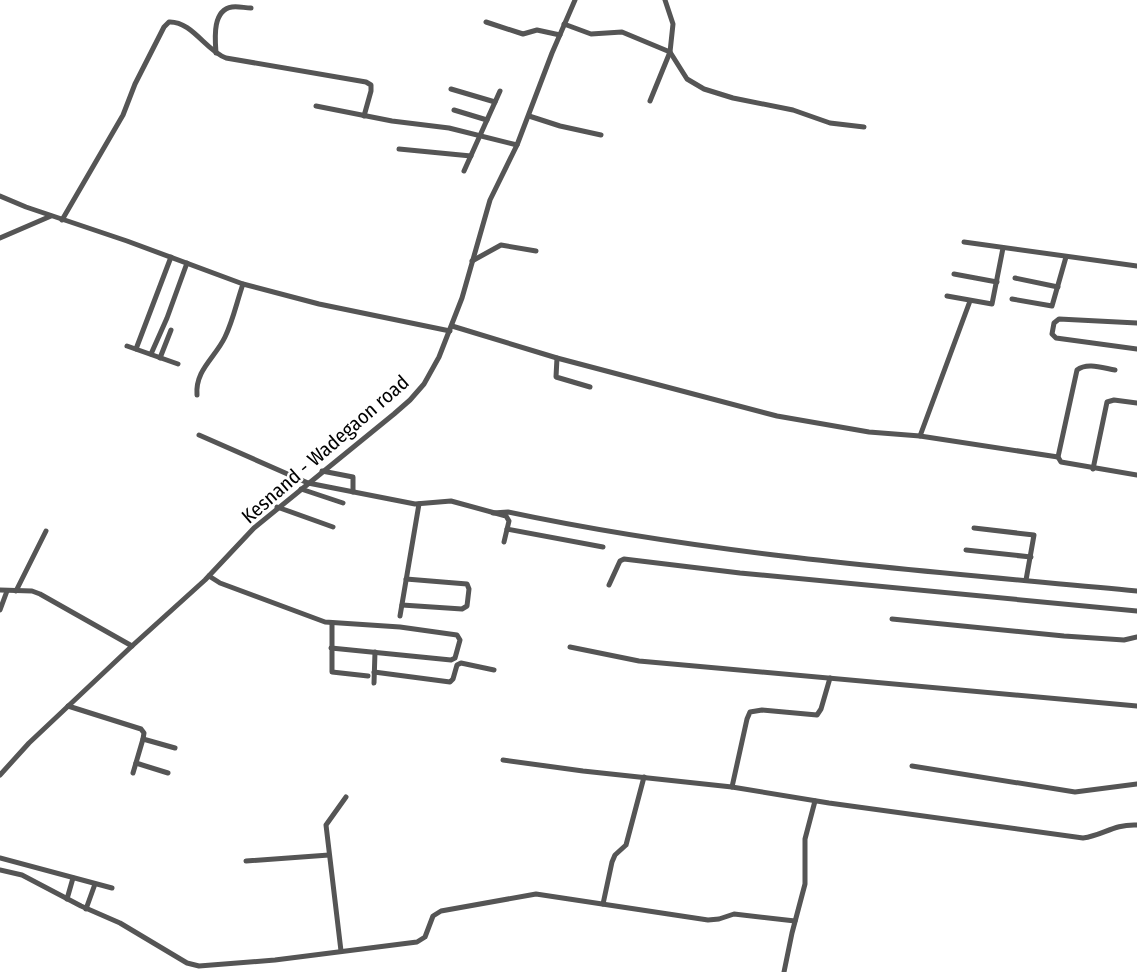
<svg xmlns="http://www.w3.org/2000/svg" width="1137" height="972" viewBox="0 0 1137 972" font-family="'Fira Sans Condensed',sans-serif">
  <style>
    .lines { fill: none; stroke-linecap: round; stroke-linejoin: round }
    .minor { stroke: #555; stroke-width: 5 }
    .labels { text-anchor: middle; stroke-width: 5; stroke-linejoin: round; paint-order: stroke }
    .street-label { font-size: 20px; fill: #000; stroke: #fff }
  </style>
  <rect width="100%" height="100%" fill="#fff"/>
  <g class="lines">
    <g class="minor">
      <path d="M 486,22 L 523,34 L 537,30 L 560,35"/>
      <path d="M 564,24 L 591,34 L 622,32 L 670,52 L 687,79 L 704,89 L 733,98 L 793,110 L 830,123 L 864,127"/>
      <path d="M 216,53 C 215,39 212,10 232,7 C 238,6 245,8 251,8"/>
      <path d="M 451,89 L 495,102"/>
      <path d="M 650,101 L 670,52 L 673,24 L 665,0"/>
      <path d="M 316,106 L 392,121 L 449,128 L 517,145"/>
      <path d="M 454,110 L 487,120"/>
      <path d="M 529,116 L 560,126 L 601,135"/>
      <path d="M 399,149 L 471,156"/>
      <path d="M 464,171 L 500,91"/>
      <path d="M 0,196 L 26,207 L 127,241 L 243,284 L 319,304 L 450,331"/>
      <path d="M 62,220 L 123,115 L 135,84 L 164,27 L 169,22 C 192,21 206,51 226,58 L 366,82 L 371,85 L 371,91 L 364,116"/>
      <path d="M 0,238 L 51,216"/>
      <path d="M 964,242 L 1137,266"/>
      <path d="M 472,261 L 501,245 L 536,251"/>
      <path d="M 954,274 L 997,282"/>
      <path d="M 1015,278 L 1058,287"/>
      <path d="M 947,296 L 992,304 L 1003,248"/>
      <path d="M 1012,299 L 1052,306 L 1066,257"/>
      <path d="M 1137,323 L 1059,319 L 1054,323 L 1052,334 L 1056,338 L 1137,349"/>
      <path d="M 452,326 L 557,358 L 777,416 L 869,432 L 920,436 L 1058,457"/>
      <path d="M 127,346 L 178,364"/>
      <path d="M 136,349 L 171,257"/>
      <path d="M 151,354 L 167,318 L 187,263"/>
      <path d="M 160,358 L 171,330"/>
      <path d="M 557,358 L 556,377 L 590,387"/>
      <path d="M 1115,370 C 1103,368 1087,362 1077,370 L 1058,457 L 1061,462 L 1137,475"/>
      <path d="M 197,395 C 195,370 215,358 225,337 C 233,321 237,301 243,284"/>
      <path d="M 199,435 L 308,483 L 415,504 L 451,501 L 506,516 L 509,521 L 504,542"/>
      <path d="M 920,436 L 970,301"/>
      <path d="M 1093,469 L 1107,402 L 1114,400 L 1137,403"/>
      <path d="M 322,471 L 353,477 L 353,492"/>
      <path d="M 301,489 L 343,503"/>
      <path d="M 277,507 L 333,527"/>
      <path d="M 493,513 L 508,512 C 715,556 927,571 1137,591"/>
      <path d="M 974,528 L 1034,535 L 1026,580"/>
      <path d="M 507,529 L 603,547"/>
      <path d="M 966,550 L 1031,557"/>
      <path d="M 209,576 L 220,583 L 325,622 L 400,627 L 457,635 L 460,640 L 455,658 L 451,660 L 331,648"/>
      <path d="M 609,585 L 620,561 L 624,559 L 740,573 L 1137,611"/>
      <path d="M 0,590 L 32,591 L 40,594 L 132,646"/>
      <path d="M 16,591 L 46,531"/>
      <path d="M 402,605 L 462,609 L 467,606 L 469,589 L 467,584 L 406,579"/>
      <path d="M 0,610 L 7,591"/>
      <path d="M 400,616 L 419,504"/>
      <path d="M 892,619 L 1064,636 L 1124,640 L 1137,637"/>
      <path d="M 332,623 L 332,672 L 368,676"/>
      <path d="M 570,647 L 639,661 L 1137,706"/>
      <path d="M 374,672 L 450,682 L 453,679 L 457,665 L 461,663 L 494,670"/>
      <path d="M 374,683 L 375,652"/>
      <path d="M 68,706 L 141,729 L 144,733 L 143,739 L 133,773"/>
      <path d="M 143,739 L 175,748"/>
      <path d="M 503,760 L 583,771 L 732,787 L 829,803 L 1083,838 C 1104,835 1113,824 1137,825"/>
      <path d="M 136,763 L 168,773"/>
      <path d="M 912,766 L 1075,792 L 1137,784"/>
      <path d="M 0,775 L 29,743 L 132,646 L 205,580 L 254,528 L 394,414 L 410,400 L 424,384 L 439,357 L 462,298 L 490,200 L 517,145 L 552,53 L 575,0"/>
      <path d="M 732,787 L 747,719 L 750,712 L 762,710 L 817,715 L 821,709 L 830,678"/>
      <path d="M 0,858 L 112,888"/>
      <path d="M 246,861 L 329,855"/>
      <path d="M 0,870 L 22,875 L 81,906 L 120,923 L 187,963 L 199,966 L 275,960 L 417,942 L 425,937 L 433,916 L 441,911 L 536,894 L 708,920 L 719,919 L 734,914 L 795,921"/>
      <path d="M 67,899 L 73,878"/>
      <path d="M 603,904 L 612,862 L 615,855 L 626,845 L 644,777"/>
      <path d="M 86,909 L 95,884"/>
      <path d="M 341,951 L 326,825 L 346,797"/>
      <path d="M 784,972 L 792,933 L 805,884 L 805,839 L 815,801"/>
    </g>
  </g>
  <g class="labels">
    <g class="street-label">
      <text transform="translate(325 449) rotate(-41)" y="7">Kesnand - Wadegaon road</text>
    </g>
  </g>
</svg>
